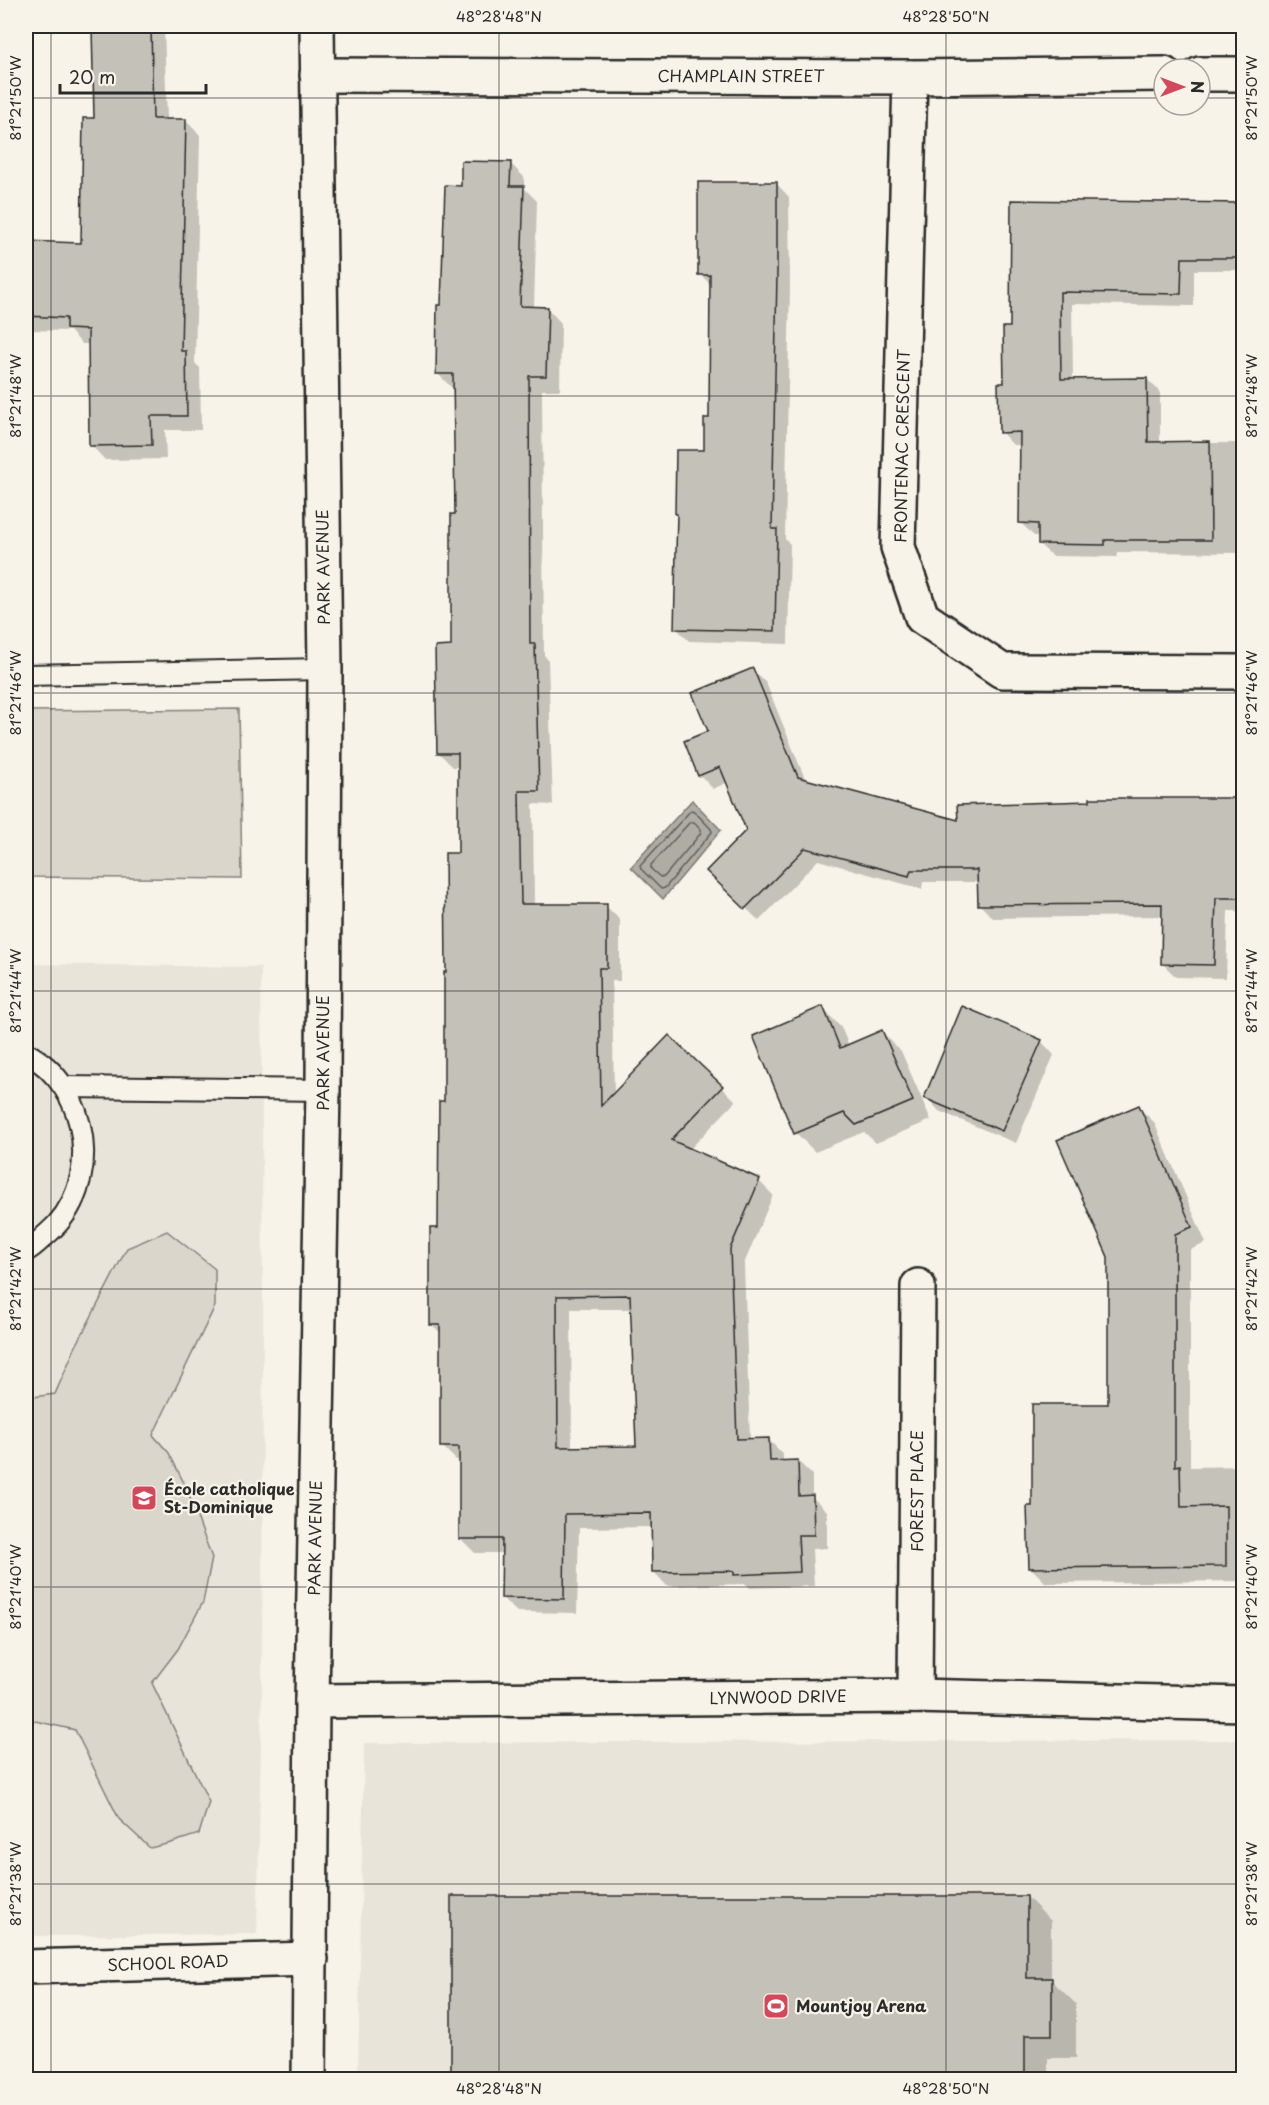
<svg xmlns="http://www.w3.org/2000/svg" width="1269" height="2105" viewBox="0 0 1269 2105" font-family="'Playpen Sans',sans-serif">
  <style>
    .built { fill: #e8e4da }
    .green { fill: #dad6cc; stroke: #82807c; stroke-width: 1.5 }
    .water { fill: #afaca4; stroke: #7a7874; stroke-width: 1.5 }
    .shadow { fill: #0003; fill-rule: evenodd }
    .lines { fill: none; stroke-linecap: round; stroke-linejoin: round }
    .shore { stroke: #605f5b; stroke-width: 1.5 }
    .building { fill: #c4c1b9; stroke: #2b2b2b; stroke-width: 1.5; fill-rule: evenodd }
    .service-casing { stroke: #2b2b2b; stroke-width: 24 }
    .minor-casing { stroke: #2b2b2b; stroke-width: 38 }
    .tertiary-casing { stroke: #2b2b2b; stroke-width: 38 }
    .service { stroke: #f7f3e8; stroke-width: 20 }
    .minor { stroke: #f7f3e8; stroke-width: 33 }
    .tertiary { stroke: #f7f3e8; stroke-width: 33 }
    .ticks { fill: none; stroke: #2b2b2b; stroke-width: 1.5; stroke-opacity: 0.45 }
    .labels { text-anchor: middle; stroke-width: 4.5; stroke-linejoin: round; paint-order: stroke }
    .street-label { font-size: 16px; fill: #2b2b2b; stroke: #f7f3e8 }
    .poi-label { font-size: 16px; font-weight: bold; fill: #2b2b2b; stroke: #f7f3e8; text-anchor: start }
    .neatline { fill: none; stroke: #2b2b2b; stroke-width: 2 }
    .ticks-label { font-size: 15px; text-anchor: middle; fill: #2b2b2b }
  </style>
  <rect width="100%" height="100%" fill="#f7f3e8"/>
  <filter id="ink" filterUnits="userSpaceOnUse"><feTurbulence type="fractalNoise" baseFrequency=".0167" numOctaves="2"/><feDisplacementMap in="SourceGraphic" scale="12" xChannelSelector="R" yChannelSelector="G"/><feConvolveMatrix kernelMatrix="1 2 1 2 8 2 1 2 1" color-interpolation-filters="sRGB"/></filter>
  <g filter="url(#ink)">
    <g class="built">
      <path d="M 26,964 L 261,967 L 263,1300 L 262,1695 L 257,1934 L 26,1936 Z"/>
      <path d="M 1243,1740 L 1243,2079 L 358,2080 L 364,1743 Z"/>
    </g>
    <g class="green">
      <path d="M 239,709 L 242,879 L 26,877 L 26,711 Z"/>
      <path d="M 167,1231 L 215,1269 L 215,1306 L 153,1435 L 169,1453 L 186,1487 L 212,1558 L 203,1602 L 178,1649 L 152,1683 L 209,1802 L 199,1834 L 171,1843 L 150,1848 L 119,1819 L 75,1730 L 26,1719 L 26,1398 L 55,1394 L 75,1348 L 127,1248 Z"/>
    </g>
    <path class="water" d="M 692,800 L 721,830 L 663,899 L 631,867 Z"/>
    <g class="shadow">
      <path d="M 94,26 L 164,26 L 167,120 L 185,120 L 200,135 L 195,363 L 200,368 L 201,430 L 165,430 L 166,459 L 105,460 L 91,445 L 90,344 L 82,344 L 70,331 L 27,330 L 26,328 L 26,242 L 83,244 L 95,120 Z"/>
      <path d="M 510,163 L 524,177 L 524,188 L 537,201 L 534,308 L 547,308 L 561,323 L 560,390 L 542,390 L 544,655 L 548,660 L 553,805 L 533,804 L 534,906 L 606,906 L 620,920 L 620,981 L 612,981 L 614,1094 L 669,1037 L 736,1101 L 689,1150 L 759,1181 L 773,1195 L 744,1264 L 750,1440 L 769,1440 L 783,1454 L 783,1462 L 798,1461 L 812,1475 L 812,1497 L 827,1511 L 827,1548 L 812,1549 L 814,1586 L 750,1588 L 746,1584 L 667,1586 L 653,1571 L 653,1527 L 579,1528 L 577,1613 L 517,1612 L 502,1598 L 503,1553 L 475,1553 L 461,1539 L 461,1460 L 456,1460 L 442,1446 L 441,1333 L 431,1324 L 439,1229 L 445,1103 L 447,973 L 460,855 L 460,767 L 453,767 L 439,753 L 452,648 L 456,516 L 455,388 L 451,387 L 437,373 L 443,306 L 462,187 ZM 571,1309 L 632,1309 L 637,1447 L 572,1448 Z"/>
      <path d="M 776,183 L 789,197 L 790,288 L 785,539 L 790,544 L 788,644 L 689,641 L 676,628 L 679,516 L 677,514 L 706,452 L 710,420 L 711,285 L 700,274 Z"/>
      <path d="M 1013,202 L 1244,205 L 1244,270 L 1194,270 L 1194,306 L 1072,304 L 1073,380 L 1147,379 L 1160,392 L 1160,443 L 1244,443 L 1244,553 L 1117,552 L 1117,557 L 1052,556 L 1039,544 L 1039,536 L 1034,536 L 1021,523 L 1021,445 L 1013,445 L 1001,432 L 1011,328 Z"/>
      <path d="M 753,670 L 766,683 L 806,781 L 959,822 L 1244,800 L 1244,911 L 1228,911 L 1226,978 L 1176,977 L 1163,964 L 1163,916 L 993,918 L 980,905 L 979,882 L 923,882 L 922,889 L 818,860 L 759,921 L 709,871 L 748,831 L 728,782 L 713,789 L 700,775 L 686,742 L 710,732 Z"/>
      <path d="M 822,1008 L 841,1027 L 849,1046 L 882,1032 L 901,1051 L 931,1120 L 876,1143 L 864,1132 L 815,1152 L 796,1133 L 755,1037 Z"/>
      <path d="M 1041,1041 L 1054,1055 L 1016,1143 L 939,1111 L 926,1097 Z"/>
      <path d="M 1138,1107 L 1154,1122 L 1206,1243 L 1190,1250 L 1190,1467 L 1244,1466 L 1244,1581 L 1046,1583 L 1030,1567 L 1034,1508 L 1109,1405 Z"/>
      <path d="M 452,1897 L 1027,1897 L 1051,1921 L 1051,1980 L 1076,2004 L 1076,2058 L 1048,2058 L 1048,2080 L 452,2080 Z"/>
    </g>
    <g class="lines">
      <g class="shore">
        <path d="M 691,810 L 694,811 L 711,829 L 712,832 L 665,888 L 661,889 L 641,869 L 640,866 Z"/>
        <path d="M 690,822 L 694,822 L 701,829 L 701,833 L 664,877 L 660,877 L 651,869 L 651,865 Z"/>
      </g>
    </g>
    <g class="building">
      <path d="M 92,26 L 151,26 L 153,119 L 186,119 L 181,351 L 186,351 L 187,416 L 151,416 L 152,445 L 89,446 L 88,330 L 66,329 L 66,318 L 26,316 L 26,241 L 81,243 L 83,118 L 94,118 Z"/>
      <path d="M 461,161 L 511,162 L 510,186 L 524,186 L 520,306 L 548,307 L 546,376 L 529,376 L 530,644 L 535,644 L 539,791 L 519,791 L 521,904 L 607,904 L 607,968 L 599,968 L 601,1106 L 669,1035 L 723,1086 L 671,1140 L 760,1179 L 730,1249 L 737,1439 L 769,1438 L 770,1461 L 798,1460 L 799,1496 L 813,1495 L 814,1535 L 798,1535 L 800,1572 L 734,1575 L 734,1571 L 652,1572 L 651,1513 L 565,1514 L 564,1599 L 501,1598 L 502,1539 L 459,1539 L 459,1447 L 440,1447 L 440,1325 L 430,1325 L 430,1228 L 438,1228 L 439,1101 L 444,1101 L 444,972 L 446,972 L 445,853 L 458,853 L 458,753 L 437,753 L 435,647 L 451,646 L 451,514 L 455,514 L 453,374 L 436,374 L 437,305 L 441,305 L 445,185 L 461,186 ZM 630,1295 L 636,1446 L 558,1447 L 557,1296 Z"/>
      <path d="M 698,182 L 777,182 L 777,274 L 772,529 L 777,529 L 775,631 L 674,629 L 677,514 L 675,514 L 676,450 L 704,450 L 704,418 L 709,418 L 710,275 L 698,275 Z"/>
      <path d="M 1011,200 L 1244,203 L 1244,258 L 1182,258 L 1181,294 L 1060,292 L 1061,379 L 1147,378 L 1148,442 L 1210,441 L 1211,540 L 1105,540 L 1105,545 L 1038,544 L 1038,524 L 1019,523 L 1020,432 L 999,433 L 998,383 L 1004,383 L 1003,327 L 1010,327 Z"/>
      <path d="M 753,668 L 798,777 L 958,820 L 957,805 L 1090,801 L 1090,798 L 1244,798 L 1244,898 L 1216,898 L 1214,965 L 1161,964 L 1162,904 L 978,905 L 977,870 L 911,870 L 909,876 L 805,848 L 745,909 L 706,871 L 746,830 L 720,767 L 698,776 L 684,741 L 708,731 L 692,693 Z"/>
      <path d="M 823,1006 L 840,1048 L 882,1030 L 913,1101 L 856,1125 L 844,1113 L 794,1134 L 753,1036 Z"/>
      <path d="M 962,1006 L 1042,1040 L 1002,1131 L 924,1098 Z"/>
      <path d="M 1139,1105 L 1192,1227 L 1175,1234 L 1175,1466 L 1180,1465 L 1181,1507 L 1226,1506 L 1226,1566 L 1029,1568 L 1027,1506 L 1032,1506 L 1032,1404 L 1108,1404 L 1108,1257 L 1057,1140 Z"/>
      <path d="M 451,1896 L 1027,1896 L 1027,1978 L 1052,1978 L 1052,2035 L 1025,2035 L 1025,2079 L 451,2079 Z"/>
    </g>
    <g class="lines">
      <g class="service-casing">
        <g id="service">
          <path d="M 26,675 L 325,669"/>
          <path d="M 26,1053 C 91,1087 104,1186 47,1234 C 40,1240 34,1247 26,1251"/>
          <path d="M 64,1087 L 323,1090"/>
        </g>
      </g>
      <g class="minor-casing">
        <g id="minor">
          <path d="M 1200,74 L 1244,74"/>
          <path d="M 317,75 L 910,77 L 1164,74"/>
          <path d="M 910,77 L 898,547 L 922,617 L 1002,671 L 1244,672"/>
          <path d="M 915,1696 L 918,1286"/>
          <path d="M 312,1701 L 915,1696 L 1244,1704"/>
          <path d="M 26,1967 L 311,1959"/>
        </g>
      </g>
      <g class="tertiary-casing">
        <path id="tertiary" d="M 309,2080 L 312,1701 L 323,1090 L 325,669 L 317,26"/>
      </g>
      <use href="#service" class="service"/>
      <use href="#minor" class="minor"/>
      <use href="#tertiary" class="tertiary"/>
    </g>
  </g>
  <path class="ticks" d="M 51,26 L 51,2080M 499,26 L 499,2080M 946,26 L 946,2080M 26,98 L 1164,98M 1200,98 L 1244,98M 26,396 L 1244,396M 26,693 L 1244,693M 26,991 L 1244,991M 26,1289 L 1244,1289M 26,1587 L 1244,1587M 26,1884 L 1244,1884"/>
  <defs>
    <g id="school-square" transform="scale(1.35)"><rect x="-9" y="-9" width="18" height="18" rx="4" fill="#d1495b" stroke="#f7f3e8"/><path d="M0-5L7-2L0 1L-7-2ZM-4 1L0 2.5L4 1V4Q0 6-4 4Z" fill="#fff"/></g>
    <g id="stadium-square" transform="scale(1.35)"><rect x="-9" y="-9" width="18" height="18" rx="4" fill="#d1495b" stroke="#f7f3e8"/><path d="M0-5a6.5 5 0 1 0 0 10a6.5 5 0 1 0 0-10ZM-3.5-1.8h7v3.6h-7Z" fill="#fff"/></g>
  </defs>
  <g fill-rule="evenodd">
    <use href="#school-square" x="144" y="1498"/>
    <use href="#stadium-square" x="776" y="2006"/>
  </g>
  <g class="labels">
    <g class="street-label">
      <text x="741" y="82">CHAMPLAIN STREET</text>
      <text transform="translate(902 446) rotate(-89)" y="6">FRONTENAC CRESCENT</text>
      <text transform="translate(323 567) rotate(-91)" y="6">PARK AVENUE</text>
      <text transform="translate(323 1053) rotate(-90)" y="6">PARK AVENUE</text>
      <text transform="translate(917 1491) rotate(-90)" y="6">FOREST PLACE</text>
      <text transform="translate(315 1538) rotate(-89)" y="6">PARK AVENUE</text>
      <text transform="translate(778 1697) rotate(-1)" y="6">LYNWOOD DRIVE</text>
      <text transform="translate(168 1963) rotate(-2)" y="6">SCHOOL ROAD</text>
    </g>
    <g class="poi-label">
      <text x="164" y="1495">École catholique<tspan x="164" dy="18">St-Dominique</tspan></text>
      <text x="796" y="2012">Mountjoy Arena</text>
    </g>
  </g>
  <rect width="1269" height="2105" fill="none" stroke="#f7f3e8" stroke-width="66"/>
  <g transform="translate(1182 87) rotate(90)"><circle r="28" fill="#f7f3e8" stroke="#a5a39c" stroke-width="1.5"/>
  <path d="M0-4.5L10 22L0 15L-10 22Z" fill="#d1495b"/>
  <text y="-9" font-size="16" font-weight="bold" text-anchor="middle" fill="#2b2b2b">N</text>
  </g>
  <path d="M60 84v9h146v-9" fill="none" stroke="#2b2b2b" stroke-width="3"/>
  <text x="69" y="84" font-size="18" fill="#2b2b2b" stroke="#f7f3e8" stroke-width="4.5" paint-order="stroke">20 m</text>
  <rect x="33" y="33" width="1203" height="2039" class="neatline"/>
  <g class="ticks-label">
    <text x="499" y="22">48°28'48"N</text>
    <text x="946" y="22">48°28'50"N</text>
    <text transform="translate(1252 98) rotate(-90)" y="5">81°21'50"W</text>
    <text transform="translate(16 98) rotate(-90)" y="5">81°21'50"W</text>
    <text transform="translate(1252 396) rotate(-90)" y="5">81°21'48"W</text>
    <text transform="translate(16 396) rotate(-90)" y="5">81°21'48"W</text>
    <text transform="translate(1252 693) rotate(-90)" y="5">81°21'46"W</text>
    <text transform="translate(16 693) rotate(-90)" y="5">81°21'46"W</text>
    <text transform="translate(1252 991) rotate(-90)" y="5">81°21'44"W</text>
    <text transform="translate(16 991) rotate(-90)" y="5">81°21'44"W</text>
    <text transform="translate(1252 1289) rotate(-90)" y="5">81°21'42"W</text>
    <text transform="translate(16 1289) rotate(-90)" y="5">81°21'42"W</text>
    <text transform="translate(16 1587) rotate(-90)" y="5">81°21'40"W</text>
    <text transform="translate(1252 1587) rotate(-90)" y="5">81°21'40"W</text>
    <text transform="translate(16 1884) rotate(-90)" y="5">81°21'38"W</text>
    <text transform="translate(1252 1884) rotate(-90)" y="5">81°21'38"W</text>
    <text x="499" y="2094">48°28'48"N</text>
    <text x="946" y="2094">48°28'50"N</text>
  </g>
</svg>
